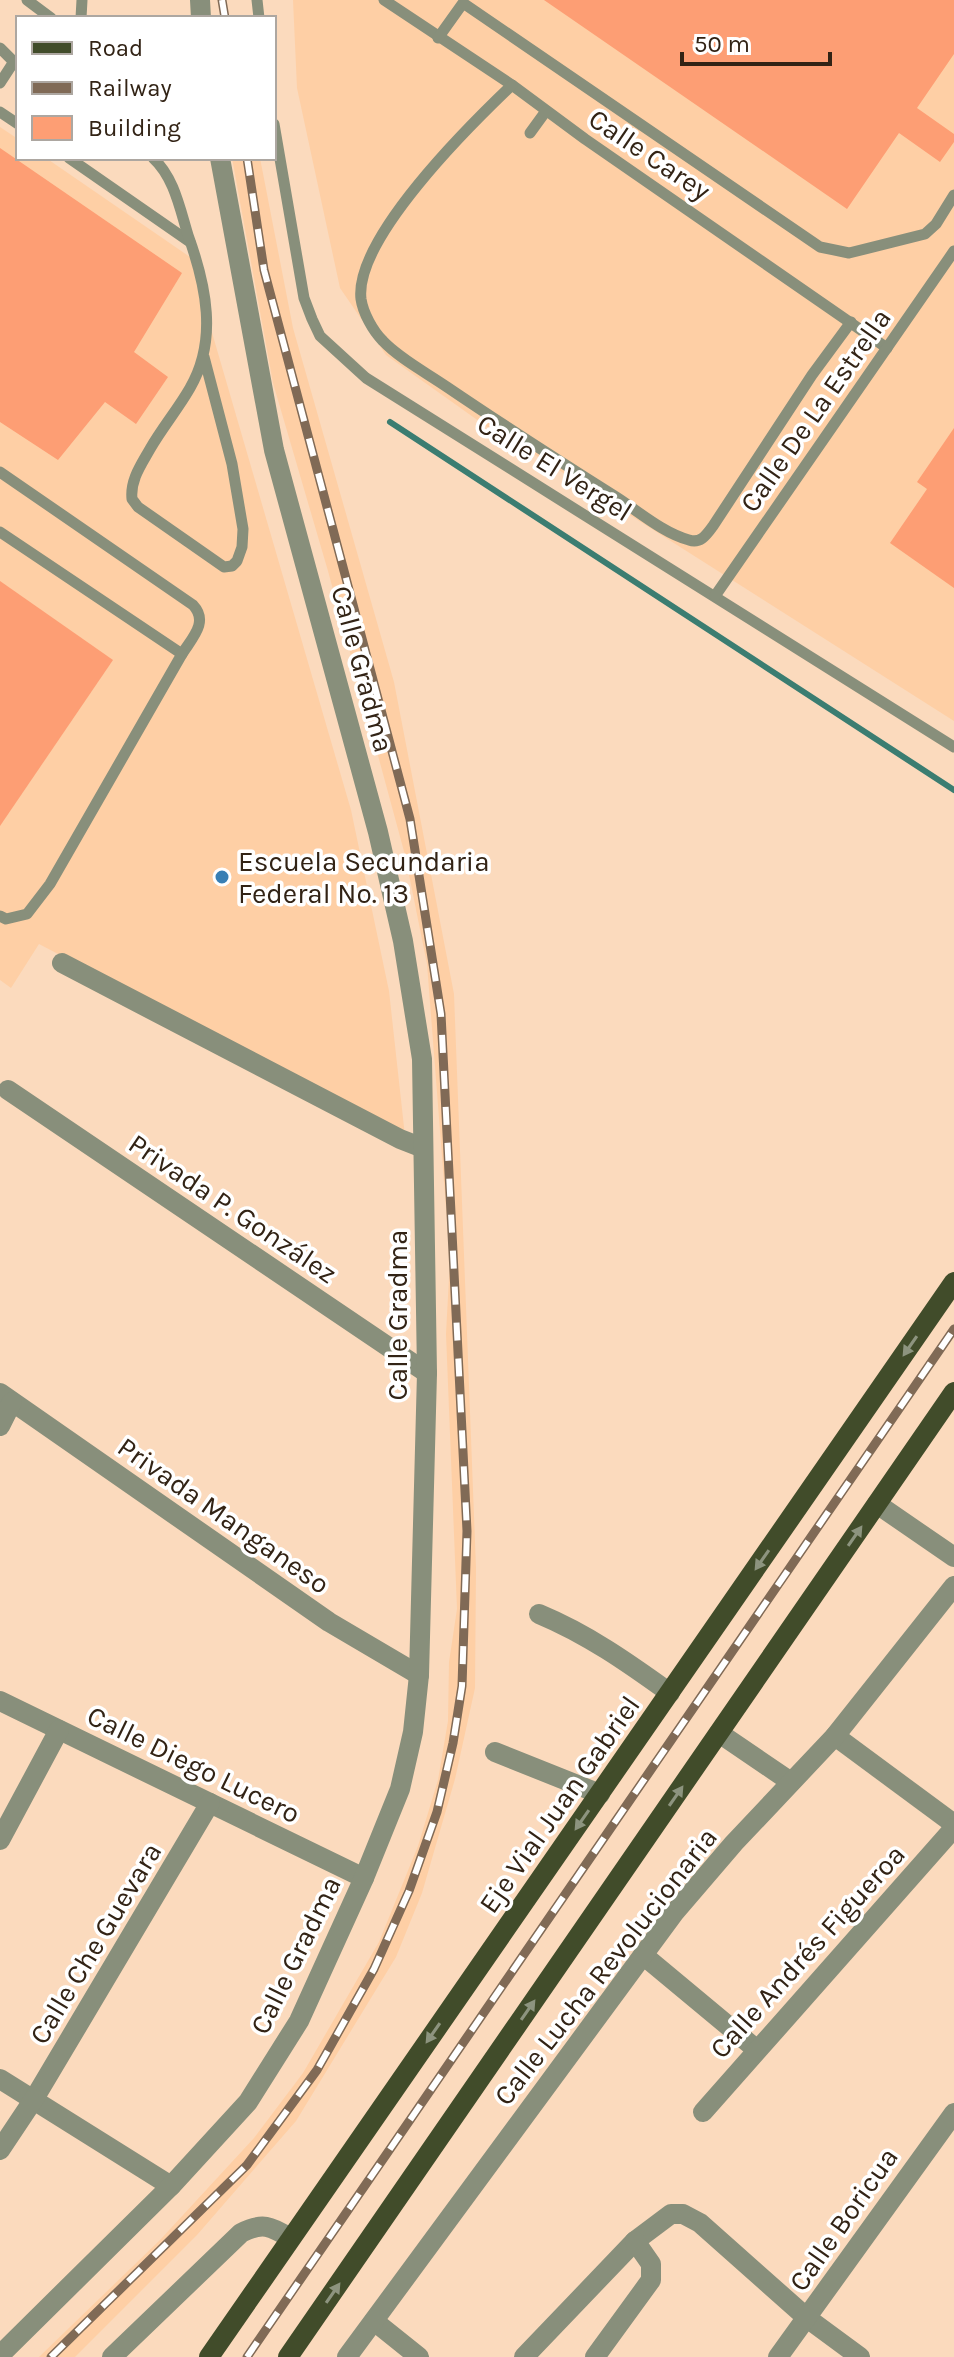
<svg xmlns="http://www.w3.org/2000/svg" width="954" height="2357" viewBox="0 0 954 2357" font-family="Karla,sans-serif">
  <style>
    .built { fill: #fecfa5 }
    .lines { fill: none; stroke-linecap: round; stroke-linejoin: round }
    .stream { stroke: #3b7d71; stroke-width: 6 }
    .building { fill: #fd9e74 }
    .lane { stroke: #888f7b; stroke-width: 11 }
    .street { stroke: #888f7b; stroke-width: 20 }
    .primary { stroke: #414c2a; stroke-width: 20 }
    .rail-casing { stroke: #806a56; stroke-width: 9 }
    .rail { stroke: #fff; stroke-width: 6; stroke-dasharray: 18; stroke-linecap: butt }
    .oneway { fill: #8d947f }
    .poi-dot { fill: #397fb4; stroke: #fff; stroke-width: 3 }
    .labels { text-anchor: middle; stroke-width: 7; stroke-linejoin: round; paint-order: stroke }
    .street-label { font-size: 28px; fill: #322315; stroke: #fff }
    .poi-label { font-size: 28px; fill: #322315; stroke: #fff; text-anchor: start }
  </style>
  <rect width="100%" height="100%" fill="#fbdabd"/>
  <g class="built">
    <path d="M 293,0 L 954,0 L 954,721 L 507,437 L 490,429 L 386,355 L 340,288 L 297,88 Z"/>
    <path d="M 0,127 L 18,139 L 18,158 L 46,158 L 190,257 L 351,810 L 389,991 L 405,1136 L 39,944 L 11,988 L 0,980 Z"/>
    <path d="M 232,158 L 260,158 L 293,328 L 394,682 L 454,994 L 476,1568 L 475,1688 L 455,1779 L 422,1893 L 396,1957 L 296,2121 L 197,2235 L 75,2357 L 39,2357 L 160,2240 L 254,2138 L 303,2073 L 379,1942 L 418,1846 L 438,1780 L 448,1721 L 449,1662 L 457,1609 L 446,1334 L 450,1259 L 427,964 L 405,855 L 328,571 L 273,383 Z"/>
  </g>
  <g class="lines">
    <path class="stream" d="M 390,422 L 954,790"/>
  </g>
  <g class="building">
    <path d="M 544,0 L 954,0 L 954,54 L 917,108 L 954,134 L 954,142 L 940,162 L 899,133 L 847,209 Z"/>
    <path d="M 0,148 L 182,273 L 134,352 L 168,377 L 136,424 L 105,402 L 58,460 L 0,422 Z"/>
    <path d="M 954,428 L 954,588 L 890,543 L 927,489 L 917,482 Z"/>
    <path d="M 0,581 L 113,660 L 0,826 Z"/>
  </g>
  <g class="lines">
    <g class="lane">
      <path d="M 27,0 L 51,18"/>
      <path d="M 257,0 L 259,18"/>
      <path d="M 384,0 L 512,85 L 585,139 L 887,348"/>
      <path d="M 81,18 L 82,0"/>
      <path d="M 438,38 L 463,3 L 820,247 L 849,253 L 925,234 L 936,224 L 954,195"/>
      <path d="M 0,48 L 18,66"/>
      <path d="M 0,83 L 13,63"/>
      <path d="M 512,85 C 470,125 354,239 361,299 C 363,313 373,331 383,341 C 400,359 427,373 447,387 C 503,425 559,461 616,497 C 638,511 663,533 689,540 C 701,544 707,534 713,526 L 812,375 L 851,322"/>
      <path d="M 0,112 L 18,124"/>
      <path d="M 274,124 L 304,298 L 312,319 L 320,336 L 366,378 L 954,747"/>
      <path d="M 530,133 L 546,111"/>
      <path d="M 69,158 L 190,242"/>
      <path d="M 153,158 C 174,177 180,209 188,235 C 206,285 218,340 190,388 C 178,409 162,428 150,449 C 141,465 130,480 132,499 L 138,507 L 224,567 L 232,566 L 237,561 L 242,547 L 243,529 L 232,464 L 204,357"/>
      <path d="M 0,472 L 193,605 C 209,622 192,638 182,654 L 0,532"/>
      <path d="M 715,596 L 954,251"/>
      <path d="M 0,916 L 6,919 L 27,914 L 50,884 L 182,654"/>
    </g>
    <g class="street">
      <path d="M 200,0 L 201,18"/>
      <path d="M 62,963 L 400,1139 L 423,1148"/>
      <path d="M 8,1090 L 427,1373"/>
      <path d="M 0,1393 L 329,1622 L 419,1675"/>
      <path d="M 0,1426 L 12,1402"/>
      <path d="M 877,1504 L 954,1557"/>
      <path d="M 539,1614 C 587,1634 627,1662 670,1693"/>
      <path d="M 0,1701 L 364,1878"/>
      <path d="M 719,1733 L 791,1782"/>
      <path d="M 835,1736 L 954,1824"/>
      <path d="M 495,1752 L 600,1794"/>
      <path d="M 0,1840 L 59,1730"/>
      <path d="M 643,1955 L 756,2049"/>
      <path d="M 0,2079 L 171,2186"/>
      <path d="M 703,2112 L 954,1828"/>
      <path d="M 0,2150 L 34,2099 L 210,1803"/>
      <path d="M 374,2321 L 419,2357"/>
      <path d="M 0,2355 L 171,2186 L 248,2102 L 299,2021 L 364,1878 L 400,1789 L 413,1732 L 419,1675 L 427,1373 L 422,1059 L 403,941 L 378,832 L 274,450 L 220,158"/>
      <path d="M 112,2357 L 241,2233 C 262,2222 271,2226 290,2238"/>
      <path d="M 347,2357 L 674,1913 L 734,1843 L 835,1736 L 954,1586"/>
      <path d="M 524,2357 L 635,2241 L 671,2214 L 683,2214 L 700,2223 L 807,2318 L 860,2357"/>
      <path d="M 595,2357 L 651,2280 L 651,2264 L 635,2241"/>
      <path d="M 778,2357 L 954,2113"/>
    </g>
    <g class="primary">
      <path d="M 209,2357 L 954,1282"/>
      <path d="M 288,2357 L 954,1392"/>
    </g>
    <g class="rail-casing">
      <g id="rail">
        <path d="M 222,0 L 225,18"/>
        <path d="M 51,2357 L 247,2165 L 317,2070 L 374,1969 L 409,1891 L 437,1812 L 453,1743 L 462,1686 L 467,1531 L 441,1014 L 410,819 L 264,270 L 247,158"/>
        <path d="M 247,2357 L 954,1329"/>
      </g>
    </g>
    <use href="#rail" class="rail"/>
  </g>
  <defs><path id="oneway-solid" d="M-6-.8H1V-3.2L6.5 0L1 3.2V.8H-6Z" transform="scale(2)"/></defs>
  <g class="oneway">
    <use href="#oneway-solid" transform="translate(910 1346) rotate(125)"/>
    <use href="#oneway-solid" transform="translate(855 1536) rotate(-55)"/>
    <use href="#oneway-solid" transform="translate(762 1560) rotate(125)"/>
    <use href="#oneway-solid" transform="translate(676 1796) rotate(-55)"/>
    <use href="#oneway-solid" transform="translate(582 1820) rotate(125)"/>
    <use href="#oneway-solid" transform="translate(528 2010) rotate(-55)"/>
    <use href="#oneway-solid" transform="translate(433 2033) rotate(125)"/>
    <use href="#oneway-solid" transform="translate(333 2293) rotate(-55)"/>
  </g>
  <circle class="poi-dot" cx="222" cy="877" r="8"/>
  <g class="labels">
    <g class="street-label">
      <text transform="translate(650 154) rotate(34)" y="10">Calle Carey</text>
      <text transform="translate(815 410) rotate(-55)" y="10">Calle De La Estrella</text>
      <text transform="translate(555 467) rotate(32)" y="10">Calle El Vergel</text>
      <text transform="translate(363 669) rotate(75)" y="10">Calle Gradma</text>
      <text transform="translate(233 1208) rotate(34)" y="10">Privada P. González</text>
      <text transform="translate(397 1315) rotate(-90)" y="10">Calle Gradma</text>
      <text transform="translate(224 1515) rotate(35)" y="10">Privada Manganeso</text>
      <text transform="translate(194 1764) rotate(26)" y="10">Calle Diego Lucero</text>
      <text transform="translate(559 1804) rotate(-55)" y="10">Eje Vial Juan Gabriel</text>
      <text transform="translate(95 1943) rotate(-59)" y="10">Calle Che Guevara</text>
      <text transform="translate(807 1951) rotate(-48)" y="10">Calle Andrés Figueroa</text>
      <text transform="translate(295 1955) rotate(-64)" y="10">Calle Gradma</text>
      <text transform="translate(605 1966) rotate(-52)" y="10">Calle Lucha Revolucionaria</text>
      <text transform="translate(843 2219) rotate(-55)" y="10">Calle Boricua</text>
    </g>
    <g class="poi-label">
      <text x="238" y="871">Escuela Secundaria<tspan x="238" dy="32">Federal No. 13</tspan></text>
    </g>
  </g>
  <rect x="16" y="16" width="260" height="144" fill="#ffffff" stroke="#ada7a1" stroke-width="2"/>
  <rect x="32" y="42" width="40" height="12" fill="#414c2a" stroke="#ada7a1" stroke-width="2"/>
  <text x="88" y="56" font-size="24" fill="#322315">Road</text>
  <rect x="32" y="82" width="40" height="12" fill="#806a56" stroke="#ada7a1" stroke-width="2"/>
  <text x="88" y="96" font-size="24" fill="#322315">Railway</text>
  <rect x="32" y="116" width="40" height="24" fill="#fd9e74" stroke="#ada7a1" stroke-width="2"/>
  <text x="88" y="136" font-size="24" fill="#322315">Building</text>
  <path d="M682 52v12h148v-12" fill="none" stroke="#322315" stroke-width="4"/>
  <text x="694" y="52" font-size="24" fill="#322315" stroke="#ffffff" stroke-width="6" paint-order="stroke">50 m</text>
</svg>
